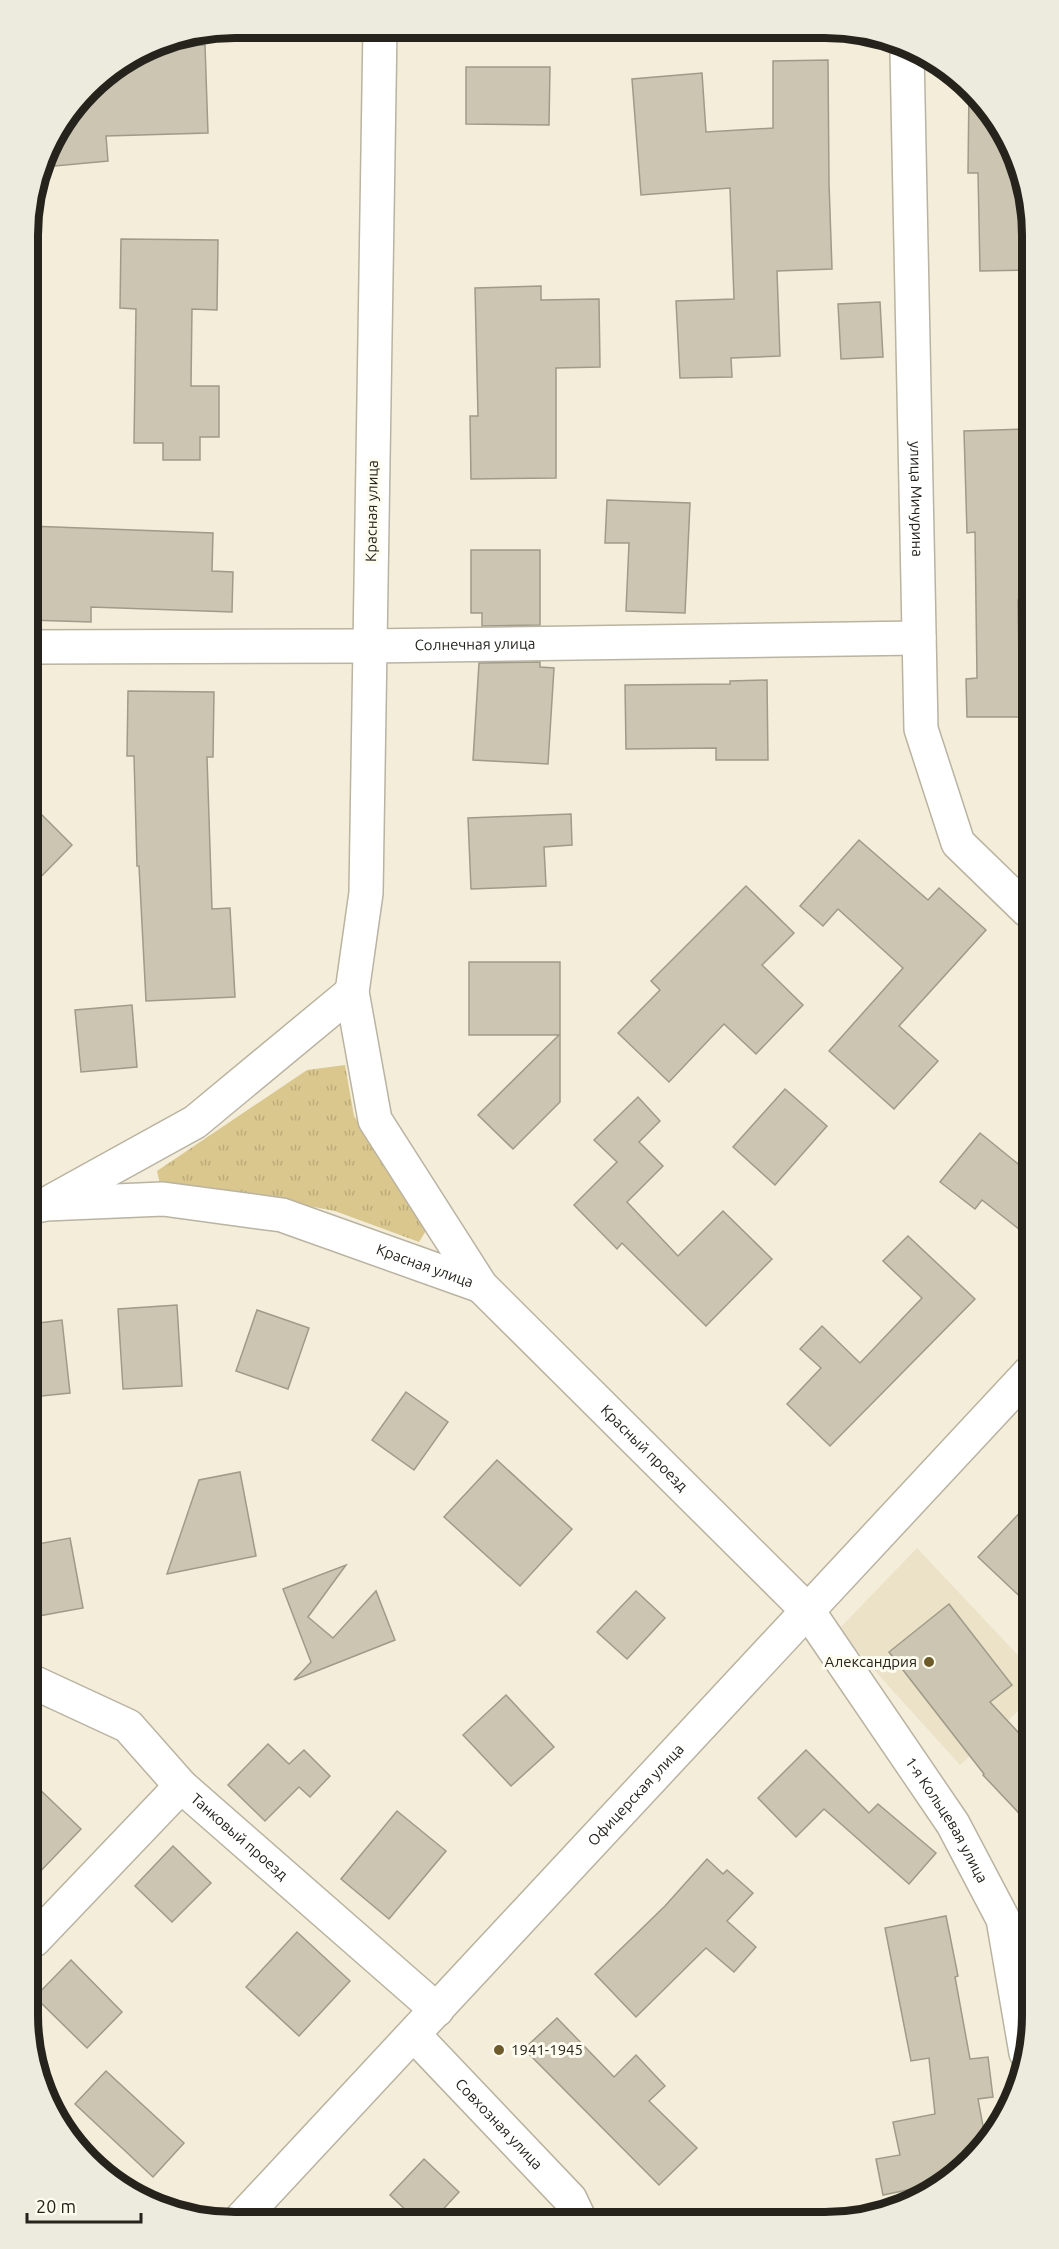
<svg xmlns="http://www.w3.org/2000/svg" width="1059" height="2249" viewBox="0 0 1059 2249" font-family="Ubuntu,sans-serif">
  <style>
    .built { fill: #ebe2c8 }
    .grass { fill: url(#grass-tufts) }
    .building { fill: #cbc5b2; stroke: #a09a89; stroke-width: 1.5 }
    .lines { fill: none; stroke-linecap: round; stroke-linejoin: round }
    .street-casing { stroke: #b9b3a1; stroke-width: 36 }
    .street { stroke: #fff; stroke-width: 33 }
    .poi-dot { fill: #6d5c2a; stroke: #fefbef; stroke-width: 2 }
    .labels { text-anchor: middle; stroke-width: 6; stroke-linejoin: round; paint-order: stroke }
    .street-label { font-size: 15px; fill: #25231c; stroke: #fefbef }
    .poi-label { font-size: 15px; fill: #25231c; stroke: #fefbef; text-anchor: end }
    .rim { fill: none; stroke: #25231c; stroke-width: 8 }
  </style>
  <defs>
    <pattern id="grass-tufts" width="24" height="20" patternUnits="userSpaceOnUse" patternTransform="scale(1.5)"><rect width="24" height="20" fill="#dac78d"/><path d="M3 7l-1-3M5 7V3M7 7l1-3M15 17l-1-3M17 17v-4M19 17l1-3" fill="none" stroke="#bbab79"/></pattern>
  </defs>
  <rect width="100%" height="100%" fill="#f4edda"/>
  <path class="built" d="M 917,1548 L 1030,1668 L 1030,1700 L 960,1765 L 838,1630 Z"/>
  <path class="grass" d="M 345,1065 L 354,1116 L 427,1229 L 419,1242 L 335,1211 L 207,1187 L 160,1184 L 157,1171 L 307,1070 Z"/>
  <g class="building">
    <path d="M 205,45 L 208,133 L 106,136 L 108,161 L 55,166 L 52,138 L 97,79 L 148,47 Z"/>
    <path d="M 828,60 L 829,183 L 832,269 L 777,271 L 780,356 L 731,358 L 732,377 L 680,378 L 676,301 L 734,299 L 730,188 L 641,195 L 632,79 L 702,73 L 706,132 L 773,128 L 773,61 Z"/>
    <path d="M 466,67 L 550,67 L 549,125 L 466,124 Z"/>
    <path d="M 969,88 L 1004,130 L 1025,180 L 1025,270 L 980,271 L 978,173 L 968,173 Z"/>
    <path d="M 121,239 L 218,240 L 217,310 L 192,309 L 191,386 L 219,386 L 219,437 L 200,437 L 200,460 L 163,460 L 163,443 L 134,443 L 136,309 L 120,308 Z"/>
    <path d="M 541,286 L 541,300 L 599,299 L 600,367 L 556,368 L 556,478 L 471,479 L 470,416 L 478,416 L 475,288 Z"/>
    <path d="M 880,302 L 883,357 L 841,359 L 838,304 Z"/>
    <path d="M 1026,429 L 1026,600 L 1018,600 L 1019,660 L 1027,660 L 1027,717 L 967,717 L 966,679 L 977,678 L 975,532 L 967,533 L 964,431 Z"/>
    <path d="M 607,500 L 690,503 L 685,613 L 626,611 L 629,543 L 605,543 Z"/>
    <path d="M 29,526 L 213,533 L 212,571 L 233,572 L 232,612 L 91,607 L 91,622 L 29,620 Z"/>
    <path d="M 471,550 L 540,550 L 540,625 L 482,626 L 482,613 L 471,613 Z"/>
    <path d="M 540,662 L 540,667 L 554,668 L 548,764 L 473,760 L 479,663 Z"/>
    <path d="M 767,680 L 768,760 L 716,760 L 716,748 L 626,749 L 625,685 L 730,684 L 730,681 Z"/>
    <path d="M 128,691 L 214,692 L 213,757 L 207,757 L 212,909 L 230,908 L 235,997 L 146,1001 L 139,866 L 137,866 L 134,756 L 127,756 Z"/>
    <path d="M 30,803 L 72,845 L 30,888 Z"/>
    <path d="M 571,814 L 572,845 L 544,847 L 546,886 L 471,889 L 468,818 Z"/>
    <path d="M 859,840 L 928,900 L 939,888 L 986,930 L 899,1026 L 938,1061 L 894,1109 L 829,1051 L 903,968 L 838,909 L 823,926 L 800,906 Z"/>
    <path d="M 746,886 L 794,933 L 762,965 L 803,1005 L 756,1054 L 724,1024 L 669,1082 L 618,1033 L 660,990 L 651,981 Z"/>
    <path d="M 469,962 L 560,962 L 560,1102 L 513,1149 L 478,1115 L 559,1035 L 469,1035 Z"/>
    <path d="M 132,1005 L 137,1067 L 81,1072 L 75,1010 Z"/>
    <path d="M 785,1089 L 827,1126 L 775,1185 L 733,1147 Z"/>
    <path d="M 638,1097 L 660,1121 L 639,1142 L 663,1166 L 627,1202 L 678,1256 L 723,1211 L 772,1259 L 706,1326 L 622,1243 L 617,1249 L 574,1205 L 617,1162 L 594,1140 Z"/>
    <path d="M 980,1133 L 1028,1172 L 1029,1237 L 982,1200 L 975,1209 L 940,1182 Z"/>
    <path d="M 908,1236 L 975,1299 L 830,1446 L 787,1404 L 821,1368 L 800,1349 L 822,1326 L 860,1363 L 922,1298 L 883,1261 Z"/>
    <path d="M 177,1305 L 182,1386 L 123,1389 L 118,1309 Z"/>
    <path d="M 257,1310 L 309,1328 L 288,1389 L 236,1371 Z"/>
    <path d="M 62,1320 L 70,1393 L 32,1397 L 31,1324 Z"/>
    <path d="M 406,1392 L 448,1422 L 414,1470 L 372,1440 Z"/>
    <path d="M 497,1460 L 572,1529 L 520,1586 L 444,1517 Z"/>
    <path d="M 240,1472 L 256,1556 L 167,1574 L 199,1480 Z"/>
    <path d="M 1030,1502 L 1030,1606 L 978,1557 Z"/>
    <path d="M 70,1538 L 83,1608 L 33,1617 L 32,1545 Z"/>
    <path d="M 346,1565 L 308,1617 L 333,1638 L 376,1591 L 395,1640 L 294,1680 L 311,1662 L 283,1589 Z"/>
    <path d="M 636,1591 L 665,1618 L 627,1659 L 597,1632 Z"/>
    <path d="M 949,1604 L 1012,1685 L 990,1702 L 1030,1745 L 1031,1826 L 983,1775 L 984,1774 L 889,1652 Z"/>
    <path d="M 506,1695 L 554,1747 L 511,1786 L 463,1735 Z"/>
    <path d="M 268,1744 L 289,1764 L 304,1750 L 330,1776 L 310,1797 L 299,1787 L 265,1821 L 228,1785 Z"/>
    <path d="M 806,1750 L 869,1813 L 878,1804 L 936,1853 L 909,1884 L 824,1809 L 796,1837 L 758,1798 Z"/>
    <path d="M 33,1783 L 81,1829 L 33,1879 Z"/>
    <path d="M 397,1811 L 446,1851 L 389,1919 L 341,1879 Z"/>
    <path d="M 173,1846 L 211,1883 L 172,1922 L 135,1886 Z"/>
    <path d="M 707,1859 L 723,1874 L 727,1870 L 753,1893 L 727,1921 L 756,1947 L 734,1972 L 706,1948 L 636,2017 L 595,1974 L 665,1906 Z"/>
    <path d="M 946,1916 L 958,1976 L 955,1977 L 970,2059 L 988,2057 L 993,2097 L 978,2099 L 986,2142 L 981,2151 L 945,2182 L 883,2195 L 876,2159 L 900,2155 L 893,2122 L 935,2114 L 929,2058 L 911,2061 L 885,1928 Z"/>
    <path d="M 297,1932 L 350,1981 L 299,2036 L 246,1987 Z"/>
    <path d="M 71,1960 L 122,2012 L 87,2048 L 35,1997 Z"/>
    <path d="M 557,2018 L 614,2077 L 636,2055 L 665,2086 L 649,2101 L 697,2148 L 659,2185 L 524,2049 Z"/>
    <path d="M 106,2071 L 184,2143 L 153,2177 L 75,2104 Z"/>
    <path d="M 424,2159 L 459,2192 L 436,2217 L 413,2217 L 390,2195 Z"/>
  </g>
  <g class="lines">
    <g class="street-casing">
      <g id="street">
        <path id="s1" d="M 380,28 L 366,893 L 352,992 L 375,1120 L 481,1286 L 808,1611 L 953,1824 L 1003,1919 L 1026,2053"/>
        <path id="s2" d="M 907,52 L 921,729 L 958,843 L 1027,910"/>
        <path id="s3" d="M 29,647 L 369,646 L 919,638"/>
        <path d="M 52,1201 L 195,1122 L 352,992"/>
        <path id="s4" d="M 31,1207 L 46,1204 L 163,1199 L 282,1215 L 481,1286"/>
        <path id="s5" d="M 33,1682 L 128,1726 L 181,1786 L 437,2010"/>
        <path d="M 34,1940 L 181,1786"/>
        <path id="s6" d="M 414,2035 L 570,2199 L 578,2216"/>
        <path id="s7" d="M 242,2218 L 1029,1373"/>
      </g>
    </g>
    <use href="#street" class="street"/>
  </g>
  <g class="poi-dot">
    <circle cx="929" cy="1662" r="6"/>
    <circle cx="499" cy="2050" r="6"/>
  </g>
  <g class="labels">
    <g class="street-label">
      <text dy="5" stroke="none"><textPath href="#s2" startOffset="447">улица Мичурина</textPath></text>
      <text transform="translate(372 511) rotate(-89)" y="5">Красная улица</text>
      <text dy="5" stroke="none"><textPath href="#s3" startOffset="446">Солнечная улица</textPath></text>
      <text dy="5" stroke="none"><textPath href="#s4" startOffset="404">Красная улица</textPath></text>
      <text dy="5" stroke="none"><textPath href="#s1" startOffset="1522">Красный проезд</textPath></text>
      <text dy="5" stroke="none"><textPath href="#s7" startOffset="578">Офицерская улица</textPath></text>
      <text dy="5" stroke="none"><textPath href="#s1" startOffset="2004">1-я Кольцевая улица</textPath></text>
      <text dy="5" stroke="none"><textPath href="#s5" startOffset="262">Танковый проезд</textPath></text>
      <text dy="5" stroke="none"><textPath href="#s6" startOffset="123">Совхозная улица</textPath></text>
    </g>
    <g class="poi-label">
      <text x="917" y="1667">Александрия</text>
      <text x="511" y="2055" text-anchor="start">1941-1945</text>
    </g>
  </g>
  <path d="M0 0H1059V2249H0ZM235 38H825A197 197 0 0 1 1022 235V2015A197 197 0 0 1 825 2212H235A197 197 0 0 1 38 2015V235A197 197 0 0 1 235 38Z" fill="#edeade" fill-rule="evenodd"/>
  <path class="rim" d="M235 38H825A197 197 0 0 1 1022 235V2015A197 197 0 0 1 825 2212H235A197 197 0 0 1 38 2015V235A197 197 0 0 1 235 38Z"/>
  <path d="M27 2213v9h114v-9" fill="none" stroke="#25231c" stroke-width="3"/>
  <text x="36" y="2213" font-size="18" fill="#25231c" stroke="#fefbef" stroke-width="4.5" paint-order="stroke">20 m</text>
</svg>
